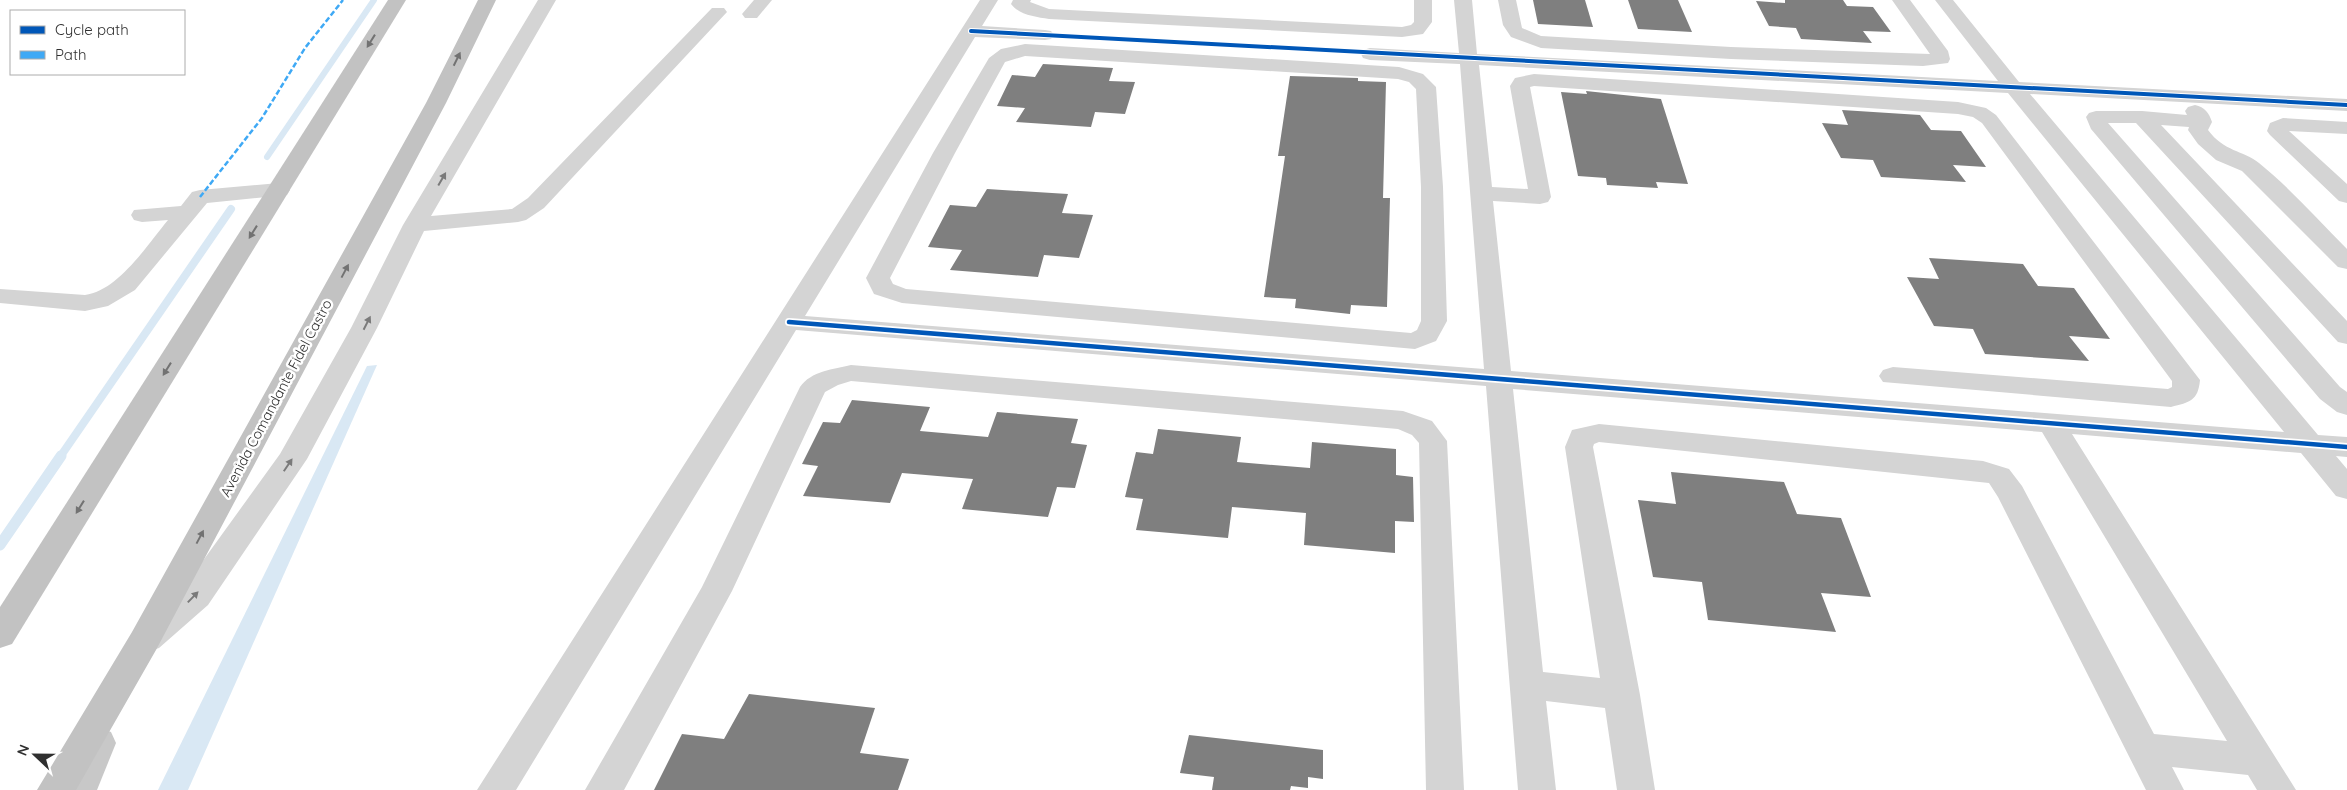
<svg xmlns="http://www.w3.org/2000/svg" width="2347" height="790" viewBox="0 0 2347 790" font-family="Quicksand,sans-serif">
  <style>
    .water { fill: #d9e8f4 }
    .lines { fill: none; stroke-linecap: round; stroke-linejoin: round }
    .stream-far2 { stroke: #d9e8f4; stroke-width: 6 }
    .stream-far1 { stroke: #d9e8f4; stroke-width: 8 }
    .stream { stroke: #d9e8f4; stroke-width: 11 }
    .building { fill: #7f7f7f }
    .minor { fill: #d4d4d4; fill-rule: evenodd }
    .major { fill: #c8c8c8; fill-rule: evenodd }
    .highway { fill: #c2c2c2; fill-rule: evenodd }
    .quiet { stroke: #3fa9f5; stroke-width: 2.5; stroke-dasharray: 5.5 2.5; stroke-linecap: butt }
    .cycleway-far1-casing { stroke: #fff; stroke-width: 6 }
    .cycleway-casing { stroke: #fff; stroke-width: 8 }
    .cycleway-far1 { stroke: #0057b8; stroke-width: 4 }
    .cycleway { stroke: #0057b8; stroke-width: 4.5 }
    .oneway { fill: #727272 }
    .oneway2 { fill: #7a7a7a }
    .labels { text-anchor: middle; stroke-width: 5; stroke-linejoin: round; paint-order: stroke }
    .street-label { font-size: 14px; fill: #303030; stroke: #fff }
  </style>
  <rect width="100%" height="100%" fill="#fff"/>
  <path class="water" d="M 377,365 L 188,790 L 158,790 L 367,366 Z"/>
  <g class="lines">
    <path class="stream-far2" d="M 267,157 L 374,0"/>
    <path class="stream-far1" d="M 60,457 L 231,209"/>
    <path class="stream" d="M 0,545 L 61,456"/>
  </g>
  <g class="building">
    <path d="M 1533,0 L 1585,0 L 1593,27 L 1538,24 Z"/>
    <path d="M 1628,0 L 1678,0 L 1692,32 L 1638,29 Z"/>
    <path d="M 1785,0 L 1843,0 L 1847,6 L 1873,7 L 1891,32 L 1863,31 L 1872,43 L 1801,39 L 1796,28 L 1769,26 L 1756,1 L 1785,3 Z"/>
    <path d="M 1043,64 L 1113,68 L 1109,81 L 1135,82 L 1125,114 L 1095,112 L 1091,127 L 1016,122 L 1025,108 L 997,106 L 1012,75 L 1035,77 Z"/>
    <path d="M 1290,76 L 1358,78 L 1358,81 L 1386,82 L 1383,198 L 1390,198 L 1387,307 L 1351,305 L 1350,314 L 1295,308 L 1296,299 L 1264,297 L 1285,156 L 1278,156 Z"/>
    <path d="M 1586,91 L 1661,99 L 1688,184 L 1656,182 L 1658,188 L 1607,185 L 1606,178 L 1578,176 L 1561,92 L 1587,94 Z"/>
    <path d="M 1842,110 L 1920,115 L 1931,130 L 1961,131 L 1986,167 L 1953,165 L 1966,182 L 1881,177 L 1873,160 L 1841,158 L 1822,123 L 1848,125 Z"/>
    <path d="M 987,189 L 1068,194 L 1062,213 L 1093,215 L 1079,258 L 1044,255 L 1038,277 L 950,270 L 962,250 L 928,247 L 950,205 L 976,207 Z"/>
    <path d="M 1929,258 L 2023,264 L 2038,286 L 2074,288 L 2110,339 L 2069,336 L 2089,361 L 1985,354 L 1973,329 L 1934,326 L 1907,277 L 1939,279 Z"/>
    <path d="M 852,400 L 930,407 L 920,431 L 988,437 L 997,412 L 1078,419 L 1071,443 L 1087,445 L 1075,488 L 1057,487 L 1048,517 L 962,509 L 973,479 L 902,473 L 890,503 L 803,496 L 818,466 L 802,464 L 823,422 L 840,423 Z"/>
    <path d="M 1158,429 L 1241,437 L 1237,462 L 1310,468 L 1312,442 L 1396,449 L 1396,475 L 1413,477 L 1414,522 L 1395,521 L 1395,553 L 1304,545 L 1306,513 L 1232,507 L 1228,538 L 1136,530 L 1143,499 L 1125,497 L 1136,452 L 1153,454 Z"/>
    <path d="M 1671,472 L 1784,482 L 1797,514 L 1841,518 L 1871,597 L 1821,593 L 1836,632 L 1708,620 L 1702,582 L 1653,577 L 1638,500 L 1676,504 Z"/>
    <path d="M 749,694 L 875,708 L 860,753 L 909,759 L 898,790 L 654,790 L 682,734 L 724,739 Z"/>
    <path d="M 1189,735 L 1323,750 L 1323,779 L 1308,777 L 1308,788 L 1291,786 L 1290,790 L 1212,790 L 1214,777 L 1180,773 Z"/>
  </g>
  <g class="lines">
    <g class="minor">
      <path d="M 538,0 L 556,0 L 431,216 L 512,209 L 528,198 L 712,8 L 724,8 L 727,12 L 544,208 L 526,220 L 518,222 L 424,231 L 377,328 L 307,459 L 208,605 L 159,648 L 147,652 L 135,648 L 130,639 L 135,630 L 184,587 L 280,454 L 351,328 L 403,225 Z"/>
      <path d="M 754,0 L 772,0 L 757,18 L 745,18 L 742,14 Z"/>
      <path d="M 980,0 L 998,0 L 982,26 L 1045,30 L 1051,31 L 1054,35 L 1051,39 L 1045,40 L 975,37 L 805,316 L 1484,369 L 1460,64 L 1370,60 L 1363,58 L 1361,54 L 1363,50 L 1370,48 L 1459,53 L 1454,0 L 1472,0 L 1477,54 L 1998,81 L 1935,0 L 1953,0 L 2019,82 L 2347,99 L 2347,111 L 2030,94 L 2318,435 L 2347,437 L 2347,457 L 2336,456 L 2347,469 L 2347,499 L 2336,496 L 2301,453 L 2072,434 L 2296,790 L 2257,790 L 2248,775 L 2172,767 L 2184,790 L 2146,790 L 1998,497 L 1989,483 L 1599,442 L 1594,444 L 1593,447 L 1640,695 L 1655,790 L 1617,790 L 1605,708 L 1546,701 L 1556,790 L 1518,790 L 1486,386 L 796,330 L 516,790 L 477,790 ZM 1479,65 L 2008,93 L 2284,432 L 1511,371 L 1493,201 L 1540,204 L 1548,202 L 1551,197 L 1530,87 L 1534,86 L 1958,114 L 1973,117 L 1982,123 L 2172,381 L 2172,387 L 2168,389 L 1893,367 L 1883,370 L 1879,376 L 1883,382 L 2171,407 C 2190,402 2198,401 2200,380 L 1996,115 L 1986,108 L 1958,102 L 1534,74 L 1515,78 L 1510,86 L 1528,189 L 1492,187 ZM 1513,389 L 2042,432 L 2227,741 L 2154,734 L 2022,486 L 2009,469 L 1983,461 L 1599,424 L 1572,430 L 1565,447 L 1600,678 L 1543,672 Z"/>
      <path d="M 1013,0 L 1031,0 L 1030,2 L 1049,9 L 1402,27 L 1411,25 L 1414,22 L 1414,0 L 1432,0 L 1432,22 L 1423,34 L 1402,37 L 1049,19 C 1036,17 1019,15 1011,4 Z"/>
      <path d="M 1498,0 L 1516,0 L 1522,28 L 1541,36 L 1731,47 L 1930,54 L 1892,0 L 1910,0 L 1948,51 L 1950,59 L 1948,63 L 1923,66 L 1731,59 L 1541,48 L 1511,37 L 1503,25 Z"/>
      <path d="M 1025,44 L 1399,67 L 1423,74 L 1436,87 L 1443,187 L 1447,321 L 1436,341 L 1415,349 L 902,303 L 874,294 L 866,278 L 933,153 L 989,58 L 1001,49 ZM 1025,56 L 1398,79 L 1409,82 L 1416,89 L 1421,187 L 1421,321 L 1417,330 L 1411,333 L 906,289 L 893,284 L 890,278 L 955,153 L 1005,62 Z"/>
      <path d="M 2195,105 C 2205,107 2209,113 2212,122 L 2208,130 C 2224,152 2243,150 2259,163 C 2290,188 2318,220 2347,249 L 2347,269 L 2338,267 L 2242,171 L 2216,160 L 2198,144 L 2188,130 L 2189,127 L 2161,125 L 2347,321 L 2347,344 L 2338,342 L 2136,123 L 2108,123 L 2340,387 L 2347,392 L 2347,415 L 2337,412 L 2320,399 L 2091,129 L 2086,117 L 2089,113 L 2096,111 L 2142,111 L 2187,115 L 2185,111 L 2188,107 Z"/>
      <path d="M 2283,118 L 2347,122 L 2347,134 L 2289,131 L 2347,184 L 2347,203 L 2339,201 L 2270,135 L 2267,131 L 2270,123 Z"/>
      <path d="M 279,183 L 287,185 L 290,190 L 287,195 L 207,203 L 135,290 L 108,306 L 85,311 L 0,303 L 0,289 L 85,295 C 118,291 148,244 168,220 L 142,222 L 134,220 L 131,215 L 134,210 L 181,206 L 192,192 L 200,190 Z"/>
      <path d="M 851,365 L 1403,411 L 1432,421 L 1447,441 L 1464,790 L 1426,790 L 1419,443 L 1412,435 L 1398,429 L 851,381 L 838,385 L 825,392 L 732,591 L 624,790 L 585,790 L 702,587 L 800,387 C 811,371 834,369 851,365 Z"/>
    </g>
    <path class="major" d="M 98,727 L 111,732 L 116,743 L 97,790 L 59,790 L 85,732 Z"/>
    <g class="highway">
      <path d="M 388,0 L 406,0 L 12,644 L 0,648 L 0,607 Z"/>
      <path d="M 478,0 L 496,0 L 446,103 L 156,650 L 76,790 L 37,790 L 132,632 L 426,103 Z"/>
    </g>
    <path class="quiet" d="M 200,197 L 262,118 L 305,48 L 343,0"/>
    <g class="cycleway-far1-casing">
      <path id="cycleway-far1" d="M 971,31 L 2347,105"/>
    </g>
    <g class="cycleway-casing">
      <path id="cycleway" d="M 789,322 L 2347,447"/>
    </g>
    <use href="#cycleway-far1" class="cycleway-far1"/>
    <use href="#cycleway" class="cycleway"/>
  </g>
  <defs><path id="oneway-solid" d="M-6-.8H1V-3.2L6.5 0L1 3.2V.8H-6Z" transform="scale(1.25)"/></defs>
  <g class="oneway">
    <use href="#oneway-solid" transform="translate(371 41) rotate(122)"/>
    <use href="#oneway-solid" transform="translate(457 59) rotate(-64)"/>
    <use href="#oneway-solid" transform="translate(253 232) rotate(122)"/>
    <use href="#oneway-solid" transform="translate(345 271) rotate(-62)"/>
    <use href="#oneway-solid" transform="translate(167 369) rotate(122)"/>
    <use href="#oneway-solid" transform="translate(80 507) rotate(122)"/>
    <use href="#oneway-solid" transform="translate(200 537) rotate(-62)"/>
  </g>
  <g class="oneway2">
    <use href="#oneway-solid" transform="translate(442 179) rotate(-60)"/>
    <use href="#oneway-solid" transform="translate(367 323) rotate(-63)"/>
    <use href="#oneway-solid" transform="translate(288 465) rotate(-56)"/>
    <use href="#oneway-solid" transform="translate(193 597) rotate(-46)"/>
  </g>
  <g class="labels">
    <g class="street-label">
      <text transform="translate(276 398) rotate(-62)" y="5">Avenida Comandante Fidel Castro</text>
    </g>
  </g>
  <rect x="10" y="10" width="175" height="65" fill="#ffffff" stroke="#acacac"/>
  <rect x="20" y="26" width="25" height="8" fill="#0057b8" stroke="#acacac"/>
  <text x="55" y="35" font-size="15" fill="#303030">Cycle path</text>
  <rect x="20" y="51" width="25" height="8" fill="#3fa9f5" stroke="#acacac"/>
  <text x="55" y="60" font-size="15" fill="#303030">Path</text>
  <g transform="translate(35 755) rotate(292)" stroke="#ffffff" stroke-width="4" paint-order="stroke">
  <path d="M0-4L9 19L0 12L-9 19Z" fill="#303030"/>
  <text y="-8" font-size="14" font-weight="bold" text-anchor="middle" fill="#303030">N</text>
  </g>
</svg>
